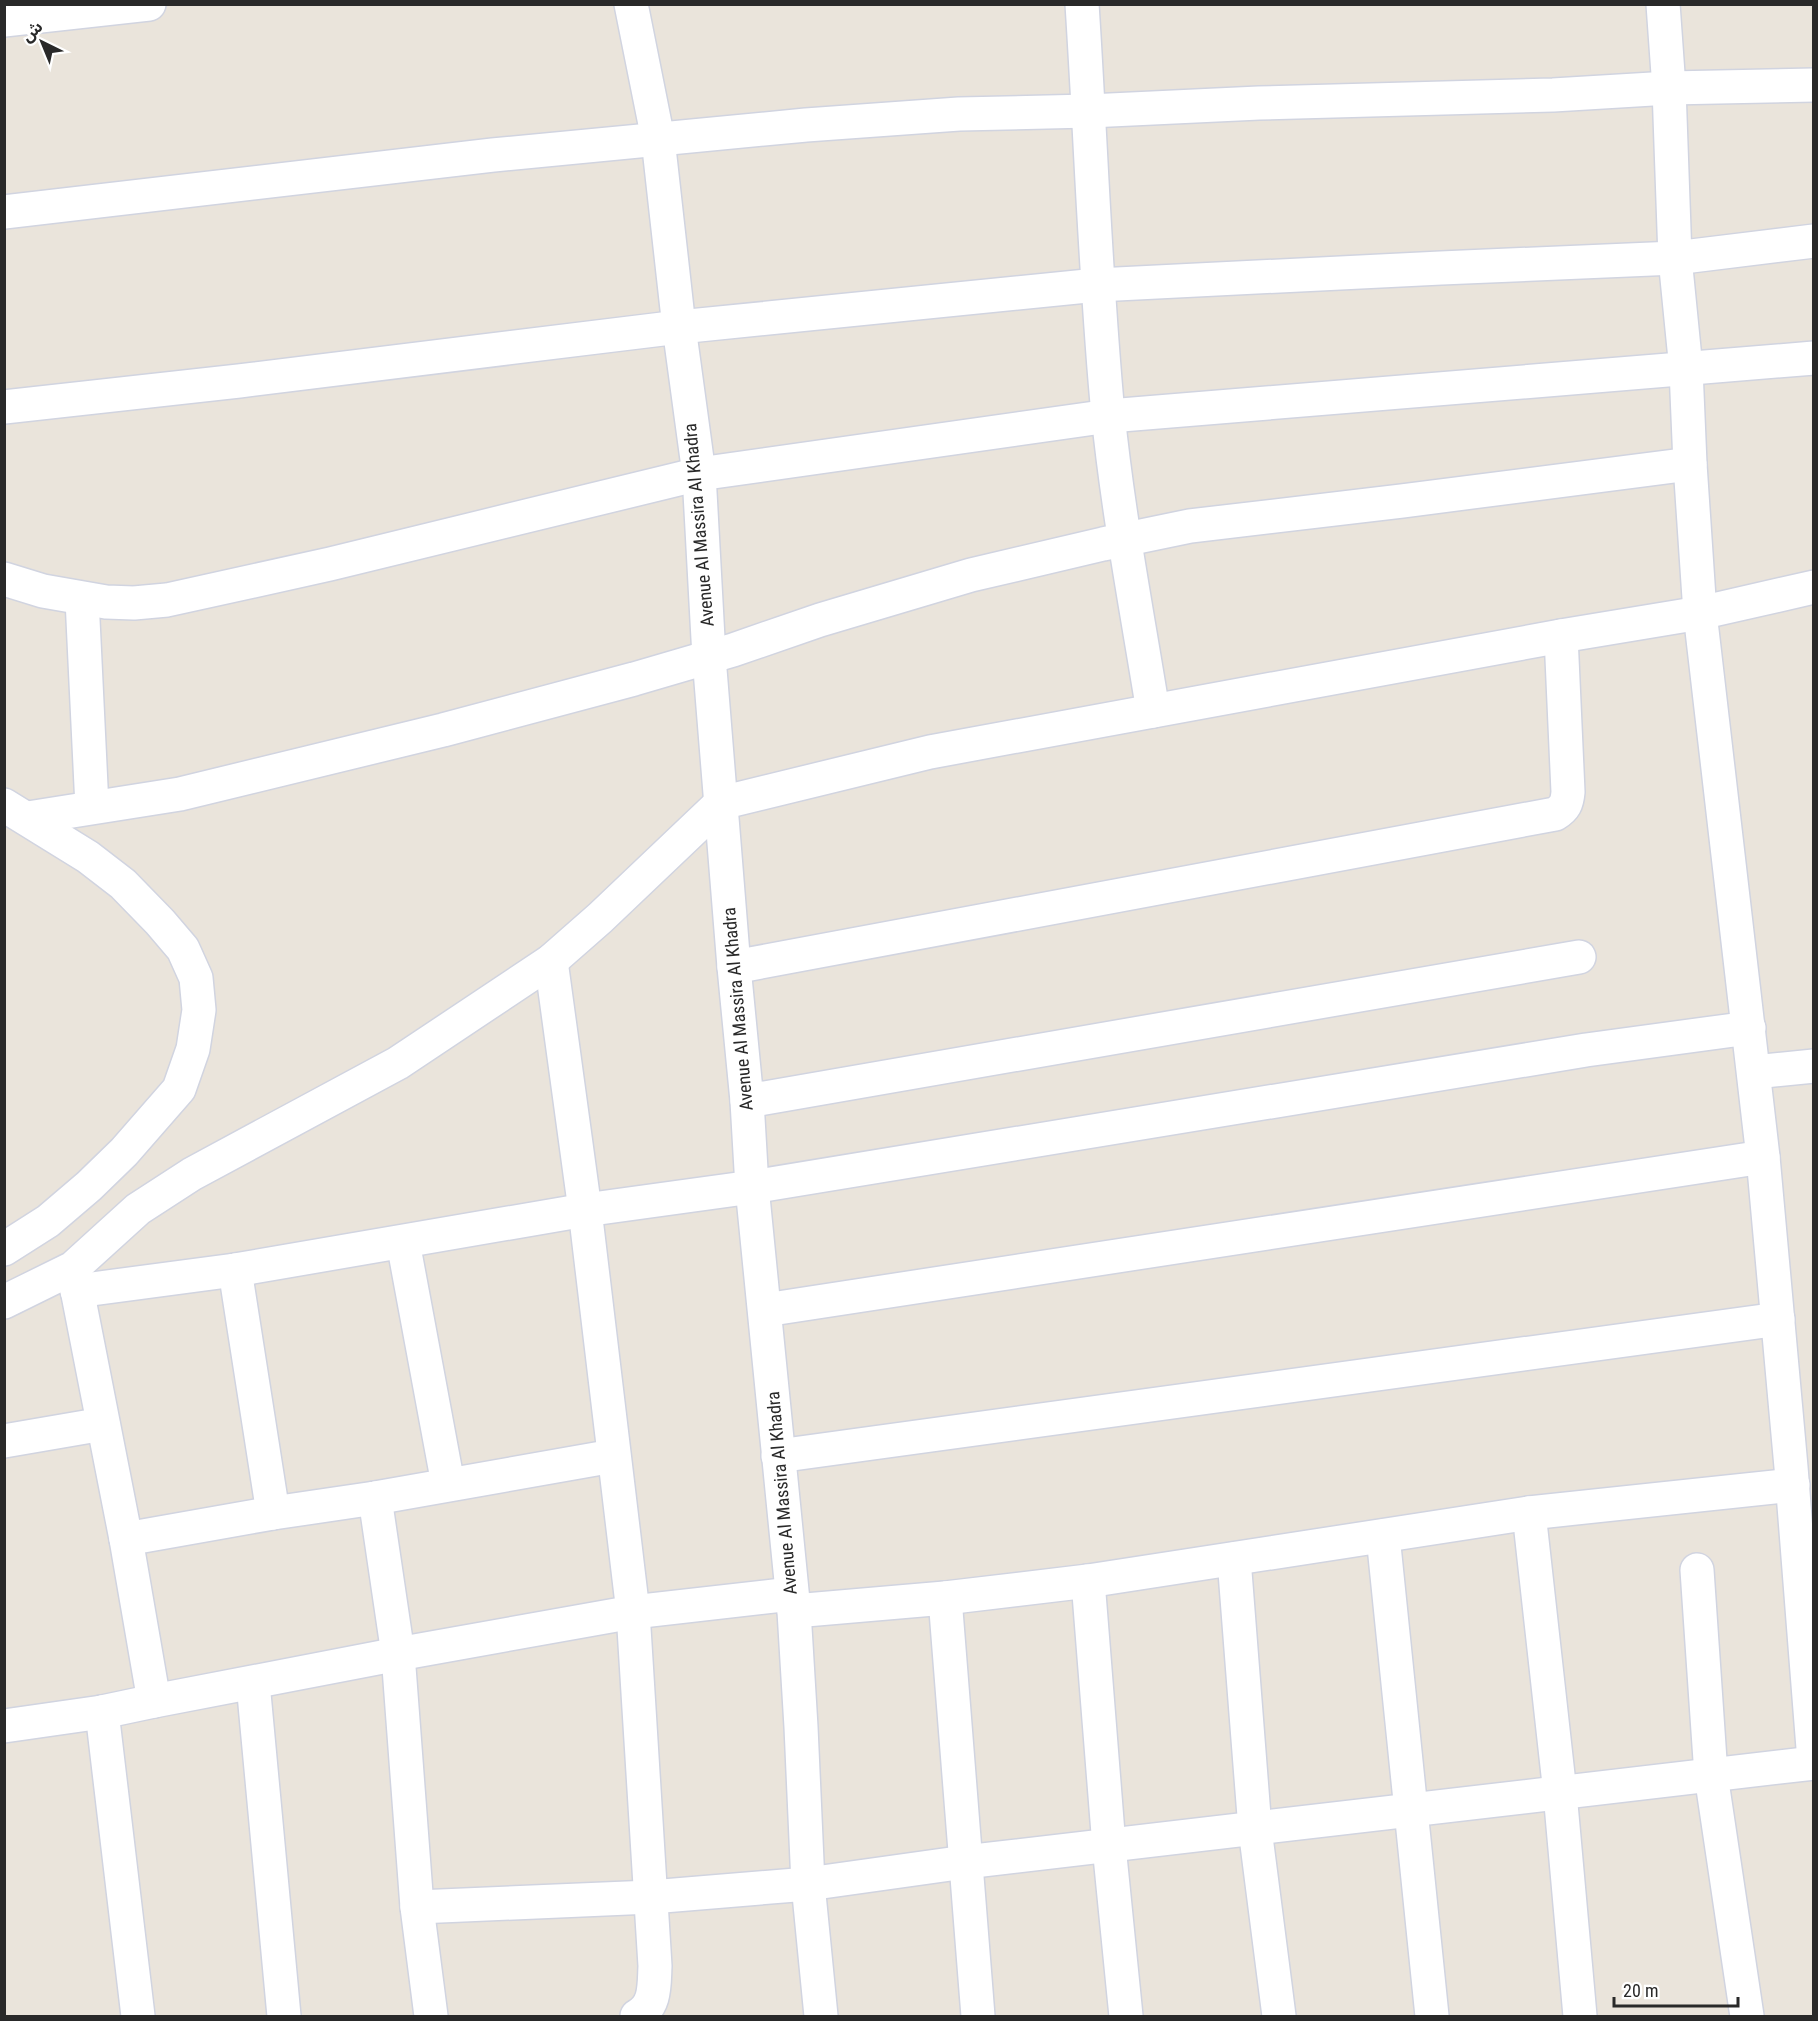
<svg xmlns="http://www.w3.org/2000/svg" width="1818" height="2021" viewBox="0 0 1818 2021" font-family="'Roboto Condensed','Noto Sans Arabic',sans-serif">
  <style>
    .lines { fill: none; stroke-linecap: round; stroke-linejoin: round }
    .street-casing { stroke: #d1d4e0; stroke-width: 36 }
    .street { stroke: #fff; stroke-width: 33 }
    .labels { text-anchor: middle; stroke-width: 6; stroke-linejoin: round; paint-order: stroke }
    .street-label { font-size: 18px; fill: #292929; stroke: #fff }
  </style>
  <rect width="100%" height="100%" fill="#eae4db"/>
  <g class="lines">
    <g class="street-casing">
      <g id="street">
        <path d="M 631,4 L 658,139 L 679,327 L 699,474 L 709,657 L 734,967 L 747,1101 L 752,1187 L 794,1611 L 801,1727 L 808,1884 L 821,2016"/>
        <path d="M 1082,4 C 1091,141 1095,278 1108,414 C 1118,513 1137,612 1153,711"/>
        <path d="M 1663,4 L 1669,88 L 1675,258 L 1686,369 L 1690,464 L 1700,613 L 1763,1157 L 1791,1467 L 1814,1761"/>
        <path d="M 4,20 L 149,4"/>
        <path d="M 4,212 L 493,155 L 806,125 L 959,114 L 1089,111 L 1259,103 L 1553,95 L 1669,88 L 1814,85"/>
        <path d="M 4,407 L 239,381 L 679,327 L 1097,285 L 1441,268 L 1675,258 L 1814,241"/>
        <path d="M 4,579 L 43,591 L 106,602 L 134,603 L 167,600 L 330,564 L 699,474 L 1109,416 L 1814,358"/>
        <path d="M 82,599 L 92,807"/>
        <path d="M 4,805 L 88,857 L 123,884 L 160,922 L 183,949 L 196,978 L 199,1010 L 193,1049 L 179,1089 L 124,1152 L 89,1186 L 48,1221 L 4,1249"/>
        <path d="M 28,818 L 180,794 L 443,730 L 634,679 L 733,650 L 820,620 L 971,575 L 1103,544 L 1190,526 L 1402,501 L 1690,464"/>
        <path d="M 551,961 L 585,1210 L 633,1612 L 655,1966 C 654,1985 656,2006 637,2016"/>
        <path d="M 734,967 L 1555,814 C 1565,808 1567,803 1568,792 L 1561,636"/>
        <path d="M 1754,1072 L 1814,1066"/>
        <path d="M 747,1101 L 1579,957"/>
        <path d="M 403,1242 L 448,1484"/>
        <path d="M 73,1269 L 126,1539 L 154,1701"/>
        <path d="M 235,1270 L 273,1513"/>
        <path d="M 77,1291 L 235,1270 L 585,1210 L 752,1187 L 1586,1050 L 1749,1028"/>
        <path d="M 4,1302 L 73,1268 L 138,1209 L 192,1174 L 398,1063 L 551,961 L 600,918 L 721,803 L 930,752 L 1561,636 L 1700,613 L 1814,587"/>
        <path d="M 765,1310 L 1763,1157"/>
        <path d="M 4,1441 L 103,1424"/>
        <path d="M 778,1456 L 1778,1319"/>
        <path d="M 375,1498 L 398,1654 L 417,1907 L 431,2016"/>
        <path d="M 1529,1513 L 1560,1793 L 1580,2016"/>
        <path d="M 1383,1536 L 1432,2016"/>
        <path d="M 126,1539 L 273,1513 L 375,1498 L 613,1456"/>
        <path d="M 1234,1559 L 1255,1829 L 1279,2016"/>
        <path d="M 1697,1570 L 1711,1775 L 1747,2016"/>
        <path d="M 1088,1581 L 1109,1846 L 1126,2016"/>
        <path d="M 945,1598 L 978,2016"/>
        <path d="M 794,1611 L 945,1598 L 1088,1581 L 1529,1513 L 1793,1485"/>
        <path d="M 253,1683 L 284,2016"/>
        <path d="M 102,1712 L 138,2016"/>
        <path d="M 4,1726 L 102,1712 L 154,1701 L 398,1654 L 633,1612 L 791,1594"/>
        <path d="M 417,1907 L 651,1897 L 808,1884 L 965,1862 L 1814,1763"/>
      </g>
    </g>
    <use href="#street" class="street"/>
  </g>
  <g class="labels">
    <g class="street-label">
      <text transform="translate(699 525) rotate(-95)" y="6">Avenue Al Massira Al Khadra</text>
      <text transform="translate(738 1009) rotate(-95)" y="6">Avenue Al Massira Al Khadra</text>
      <text transform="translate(782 1493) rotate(-95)" y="6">Avenue Al Massira Al Khadra</text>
    </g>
  </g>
  <rect width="1818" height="2021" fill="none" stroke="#292929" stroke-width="12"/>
  <g transform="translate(42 42) rotate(317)" stroke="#ffffff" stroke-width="4.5" paint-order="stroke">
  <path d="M0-4.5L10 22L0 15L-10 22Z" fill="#292929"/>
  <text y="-9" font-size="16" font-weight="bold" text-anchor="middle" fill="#292929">ش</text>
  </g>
  <path d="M1614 1997v9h124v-9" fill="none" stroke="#292929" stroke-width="3"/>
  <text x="1623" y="1997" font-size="18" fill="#292929" stroke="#ffffff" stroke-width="4.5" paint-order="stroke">20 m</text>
</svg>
